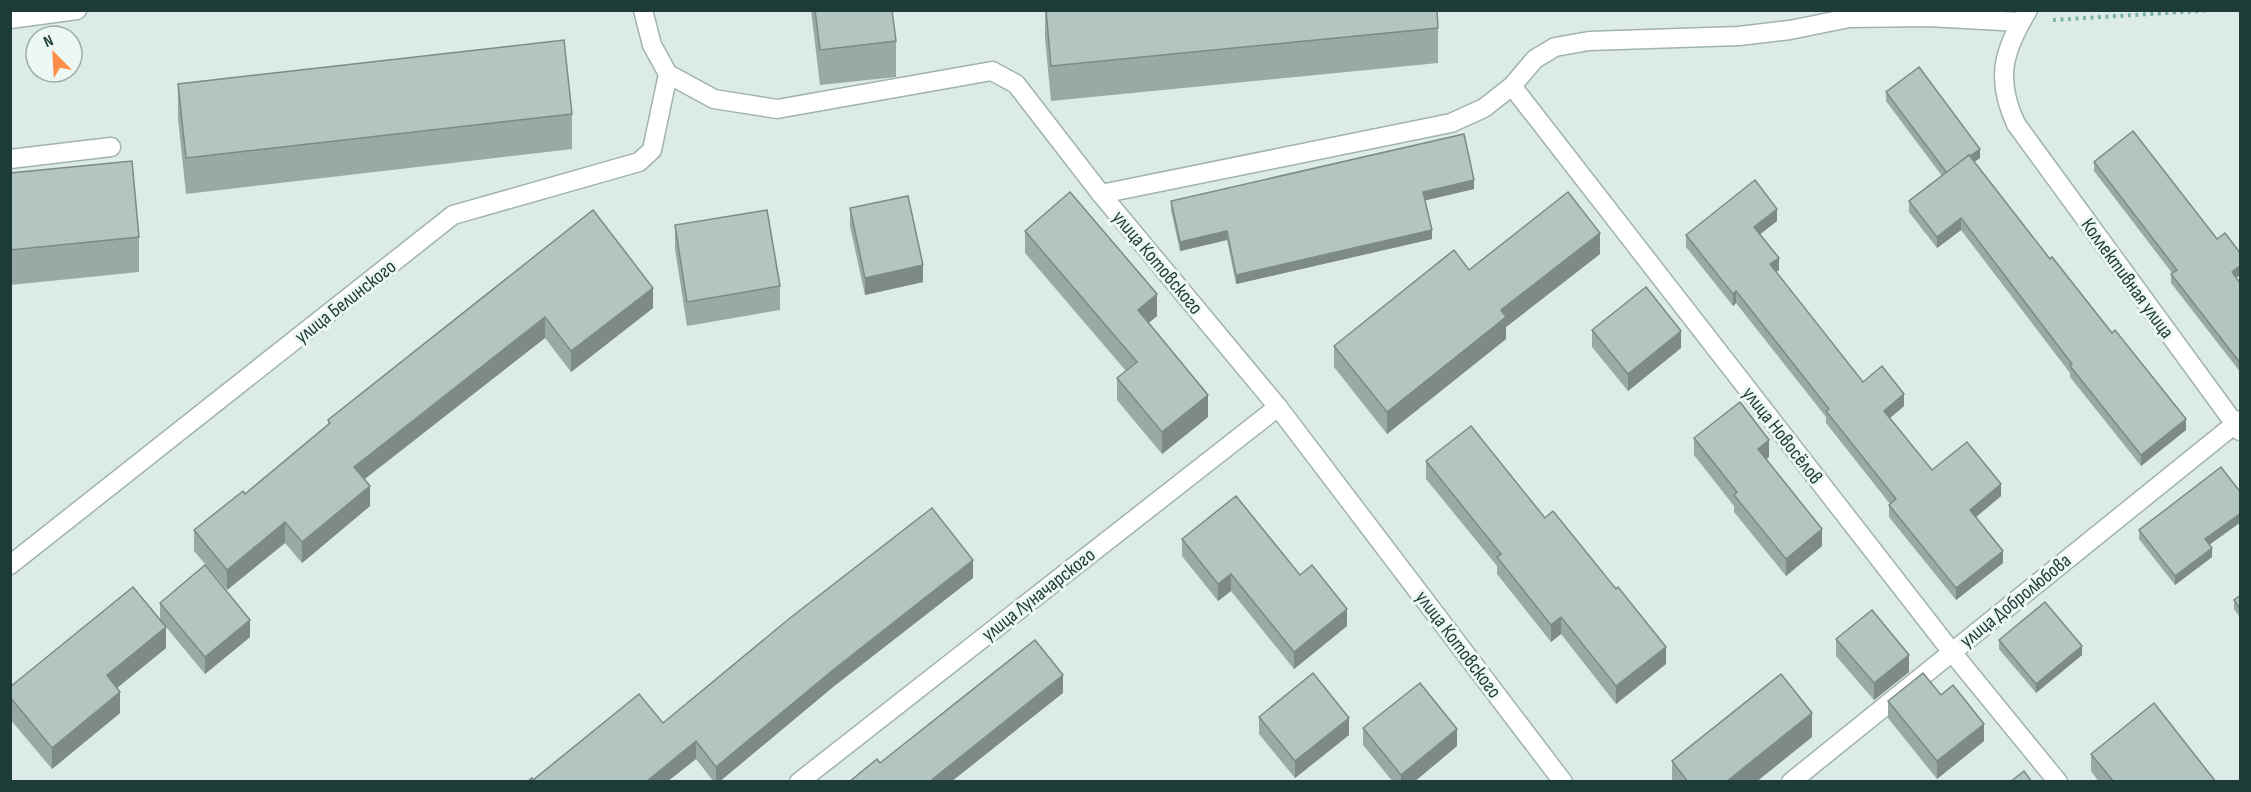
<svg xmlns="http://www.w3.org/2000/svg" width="2251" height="792" viewBox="0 0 2251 792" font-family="'Sofia Sans Condensed',sans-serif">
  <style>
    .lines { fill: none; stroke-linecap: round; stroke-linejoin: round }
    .lane-casing { stroke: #a0b3ae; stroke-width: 21 }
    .street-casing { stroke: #a0b3ae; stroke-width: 21 }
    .path { stroke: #7ab1a8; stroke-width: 4; stroke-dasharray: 3 4.5; stroke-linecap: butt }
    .lane { stroke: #fff; stroke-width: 18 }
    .street { stroke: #fff; stroke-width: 18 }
    .wall { fill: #99a9a5 }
    .shaded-wall { fill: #7d8a86 }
    .building { fill: #b2c5c0; stroke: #7d8a86; stroke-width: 1.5 }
    .labels { text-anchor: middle; stroke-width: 6; stroke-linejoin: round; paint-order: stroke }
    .street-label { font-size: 20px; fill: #1d3b37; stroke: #edf7f4 }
  </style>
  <rect width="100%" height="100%" fill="#ddebe6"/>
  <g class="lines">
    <g class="lane-casing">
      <g id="lane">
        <path d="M 10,19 L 77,10"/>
        <path d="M 2016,124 C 1995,79 2003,51 2028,10"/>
        <path d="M 10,159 L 111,147"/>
        <path d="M 1101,194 L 1451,123 L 1484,108 L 1512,86 L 1535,59 L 1555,47 L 1589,41 L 1739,36 L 1790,30 L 1849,18 L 1928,17 L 2020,22"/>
      </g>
    </g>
    <g class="street-casing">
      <g id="street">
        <path d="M 643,10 L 652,45 L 668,74 L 714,99 L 777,109 L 992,71 L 1016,84 L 1101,194 L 1278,407 L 1563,782"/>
        <path d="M 1512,86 L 1951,651 L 2058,782"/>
        <path d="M 2016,124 L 2240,431"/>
        <path d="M 10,565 L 453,215 L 639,162 L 652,150 L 668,74"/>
        <path d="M 799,782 L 1278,407"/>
        <path d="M 1791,782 L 2240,420"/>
      </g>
    </g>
    <path class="path" d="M 2053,20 L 2214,10"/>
    <use href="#lane" class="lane"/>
    <use href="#street" class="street"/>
  </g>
  <g class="wall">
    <path d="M 811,10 L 892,10 L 896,41 L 896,77 L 820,85 Z"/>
    <path d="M 1045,10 L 1437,10 L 1438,28 L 1438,63 L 1051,101 L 1045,38 Z"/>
    <path d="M 178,84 L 572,114 L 572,149 L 186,194 L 178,119 Z"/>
    <path d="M 1886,92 L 1980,158 L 1974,162 L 2050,259 L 2186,430 L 2141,466 L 2070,377 L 2070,373 L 1961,230 L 1937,248 L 1909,212 L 1909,201 L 1942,176 L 1886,101 Z"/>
    <path d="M 2094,162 L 2241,254 L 2241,274 L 2236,278 L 2241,284 L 2241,373 L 2171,283 L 2171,274 L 2172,273 L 2094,171 Z"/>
    <path d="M 10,173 L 139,237 L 139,272 L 10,285 Z"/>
    <path d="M 1474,189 L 1425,200 L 1432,239 L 1236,284 L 1227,240 L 1180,251 L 1171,210 L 1171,201 Z"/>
    <path d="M 850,208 L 923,282 L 865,295 L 850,226 Z"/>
    <path d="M 593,210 L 653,308 L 571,372 L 545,338 L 365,479 L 370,506 L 302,563 L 285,543 L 227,590 L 194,551 L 194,530 L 245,494 L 328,425 L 328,420 Z"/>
    <path d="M 1777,221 L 1760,234 L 1779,270 L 1776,272 L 1863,382 L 1904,406 L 1890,418 L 1932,470 L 2001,496 L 1976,517 L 2003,563 L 1956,600 L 1889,517 L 1889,505 L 1890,504 L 1826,423 L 1826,417 L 1736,303 L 1733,306 L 1686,247 L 1686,235 Z"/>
    <path d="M 675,225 L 780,286 L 780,310 L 687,326 L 675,249 Z"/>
    <path d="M 1025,231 L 1157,316 L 1148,323 L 1208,417 L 1162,454 L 1117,400 L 1117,378 L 1126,371 L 1025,253 Z"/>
    <path d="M 1600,254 L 1506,327 L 1506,339 L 1387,434 L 1334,367 L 1334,346 L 1469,270 Z"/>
    <path d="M 1592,330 L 1681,348 L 1628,391 L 1592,347 Z"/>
    <path d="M 1694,438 L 1769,457 L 1766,459 L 1822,546 L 1786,576 L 1734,512 L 1734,506 L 1694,455 Z"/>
    <path d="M 1426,461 L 1545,518 L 1666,664 L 1616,704 L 1561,634 L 1551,642 L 1497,574 L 1497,566 L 1426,479 Z"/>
    <path d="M 2139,530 L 2209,545 L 2212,557 L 2175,585 L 2139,539 Z"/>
    <path d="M 1182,539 L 1300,575 L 1347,626 L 1294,669 L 1231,591 L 1218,601 L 1182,556 Z"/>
    <path d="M 973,578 L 833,687 L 719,782 L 714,782 L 696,759 L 533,780 L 663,723 Z"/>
    <path d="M 2241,595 L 2241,619 L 2234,609 L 2234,600 Z"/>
    <path d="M 160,603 L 250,637 L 205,674 L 166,627 L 166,648 L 117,688 L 120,713 L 52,769 L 10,719 L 10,687 L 160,619 Z"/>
    <path d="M 1836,639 L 1909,672 L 1874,700 L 1836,656 Z"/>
    <path d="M 1999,640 L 2082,655 L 2036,693 L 1999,649 Z"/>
    <path d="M 1941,695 L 1984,741 L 1937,779 L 1888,718 L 1888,701 Z"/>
    <path d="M 1259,717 L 1349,735 L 1295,778 L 1259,734 Z"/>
    <path d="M 1363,728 L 1457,746 L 1414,782 L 1393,782 L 1363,745 Z"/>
    <path d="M 1812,737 L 1756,782 L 1672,782 L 1672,761 Z"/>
    <path d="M 2091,754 L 2216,782 L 2099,782 L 2091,771 Z"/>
  </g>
  <g class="shaded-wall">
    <path d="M 1980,149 L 1980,158 L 1947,182 L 1947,173 Z"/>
    <path d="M 1474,180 L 1474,189 L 1423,201 L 1423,192 Z"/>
    <path d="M 1777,209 L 1777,221 L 1754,239 L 1754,227 Z"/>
    <path d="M 1961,218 L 1961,230 L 1937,248 L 1937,237 Z"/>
    <path d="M 1432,230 L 1432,239 L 1236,284 L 1236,275 Z"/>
    <path d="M 1227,231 L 1227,240 L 1180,251 L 1180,242 Z"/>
    <path d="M 1600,233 L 1600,254 L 1506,327 L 1506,339 L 1387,434 L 1387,412 L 1501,310 Z"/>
    <path d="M 1779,258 L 1779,270 L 1770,277 L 1770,264 Z"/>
    <path d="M 923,265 L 923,282 L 865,295 L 865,278 Z"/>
    <path d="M 2241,265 L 2241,274 L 2232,281 L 2232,272 Z"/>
    <path d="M 653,288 L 653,308 L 571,372 L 571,351 Z"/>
    <path d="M 1736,291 L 1736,303 L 1733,306 L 1733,294 Z"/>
    <path d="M 1157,294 L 1157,316 L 1138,332 L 1138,310 Z"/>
    <path d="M 545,317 L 545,338 L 354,487 L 354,467 Z"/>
    <path d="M 1681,331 L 1681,348 L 1628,391 L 1628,374 Z"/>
    <path d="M 1904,394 L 1904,406 L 1884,423 L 1884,411 Z"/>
    <path d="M 1208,395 L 1208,417 L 1162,454 L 1162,432 Z"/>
    <path d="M 2186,419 L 2186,430 L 2141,466 L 2141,455 Z"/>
    <path d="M 1769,440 L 1769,457 L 1758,466 L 1758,449 Z"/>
    <path d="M 2001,484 L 2001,496 L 1970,522 L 1970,510 Z"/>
    <path d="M 370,486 L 370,506 L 302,563 L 302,542 Z"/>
    <path d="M 2241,513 L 2241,522 L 2205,548 L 2205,539 Z"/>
    <path d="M 285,522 L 285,543 L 227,590 L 227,570 Z"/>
    <path d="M 1822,529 L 1822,546 L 1786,576 L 1786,559 Z"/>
    <path d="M 2212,548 L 2212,557 L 2175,585 L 2175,576 Z"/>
    <path d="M 2003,551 L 2003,563 L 1956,600 L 1956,588 Z"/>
    <path d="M 973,560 L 973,578 L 833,687 L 719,782 L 716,782 L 716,767 L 833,670 Z"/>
    <path d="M 1231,574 L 1231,591 L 1218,601 L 1218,584 Z"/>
    <path d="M 1347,609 L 1347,626 L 1294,669 L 1294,652 Z"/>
    <path d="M 1561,617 L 1561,634 L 1551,642 L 1551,625 Z"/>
    <path d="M 250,620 L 250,637 L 205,674 L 205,657 Z"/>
    <path d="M 166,627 L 166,648 L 107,696 L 107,675 Z"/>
    <path d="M 2082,646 L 2082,655 L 2036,693 L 2036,684 Z"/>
    <path d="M 1666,647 L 1666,664 L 1616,704 L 1616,686 Z"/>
    <path d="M 1909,655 L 1909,672 L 1874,700 L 1874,683 Z"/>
    <path d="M 1063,675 L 1063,693 L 951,782 L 929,782 Z"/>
    <path d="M 120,692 L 120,713 L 52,769 L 52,748 Z"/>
    <path d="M 1812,713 L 1812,737 L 1756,782 L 1726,782 Z"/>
    <path d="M 1349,718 L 1349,735 L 1295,778 L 1295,761 Z"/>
    <path d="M 1984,724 L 1984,741 L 1937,779 L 1937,761 Z"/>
    <path d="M 1457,729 L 1457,746 L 1414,782 L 1401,782 L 1401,775 Z"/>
    <path d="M 696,741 L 696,759 L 667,782 L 646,782 Z"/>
  </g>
  <g class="building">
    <path d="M 815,10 L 892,10 L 896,41 L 820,50 Z"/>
    <path d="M 1046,10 L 1437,10 L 1438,28 L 1051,66 Z"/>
    <path d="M 564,40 L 572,114 L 186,158 L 178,84 Z"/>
    <path d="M 1919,67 L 1980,149 L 1970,156 L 1969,155 L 1947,173 L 1886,92 Z"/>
    <path d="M 2133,131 L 2217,239 L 2225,233 L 2241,254 L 2241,265 L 2232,272 L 2241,284 L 2241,364 L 2171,274 L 2177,270 L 2094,162 Z"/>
    <path d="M 1464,134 L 1474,180 L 1423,192 L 1432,230 L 1236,275 L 1227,231 L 1180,242 L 1171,201 Z"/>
    <path d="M 1969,155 L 2050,259 L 2052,257 L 2112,333 L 2115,330 L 2186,419 L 2141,455 L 2070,366 L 2072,364 L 1961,218 L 1937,237 L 1909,201 Z"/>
    <path d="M 132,161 L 139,237 L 10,250 L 10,173 Z"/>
    <path d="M 1755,180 L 1777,209 L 1754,227 L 1779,258 L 1770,264 L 1863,382 L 1882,366 L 1904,394 L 1884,411 L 1932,470 L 1967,442 L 2001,484 L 1970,510 L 2003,551 L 1956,588 L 1889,505 L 1896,499 L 1826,411 L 1829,409 L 1736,291 L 1733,294 L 1686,235 Z"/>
    <path d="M 1070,192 L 1157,294 L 1138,310 L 1208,395 L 1162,432 L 1117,378 L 1137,362 L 1025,231 Z"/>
    <path d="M 1568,192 L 1600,233 L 1501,310 L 1506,317 L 1387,412 L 1334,346 L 1454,250 L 1469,270 Z"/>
    <path d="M 908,196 L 923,265 L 865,278 L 850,208 Z"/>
    <path d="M 593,210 L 653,288 L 571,351 L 545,317 L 354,467 L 370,486 L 302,542 L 285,522 L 227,570 L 194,530 L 243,491 L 245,494 L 330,423 L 328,420 Z"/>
    <path d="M 767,210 L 780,286 L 687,302 L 675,225 Z"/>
    <path d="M 1646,287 L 1681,331 L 1628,374 L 1592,330 Z"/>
    <path d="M 1740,402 L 1769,440 L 1758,449 L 1822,529 L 1786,559 L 1734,495 L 1737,492 L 1694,438 Z"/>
    <path d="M 1471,426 L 1545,518 L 1553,511 L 1616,589 L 1618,587 L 1666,647 L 1616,686 L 1561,617 L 1551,625 L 1497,557 L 1501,554 L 1426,461 Z"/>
    <path d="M 2221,467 L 2241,493 L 2241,513 L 2205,539 L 2212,548 L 2175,576 L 2139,530 Z"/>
    <path d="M 1236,496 L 1300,575 L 1312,565 L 1347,609 L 1294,652 L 1231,574 L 1218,584 L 1182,539 Z"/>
    <path d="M 932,508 L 973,560 L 833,670 L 716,767 L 696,741 L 646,782 L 527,782 L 532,778 L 533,780 L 639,694 L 663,723 L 790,618 Z"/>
    <path d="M 205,565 L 250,620 L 205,657 L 160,603 Z"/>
    <path d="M 133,587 L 166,627 L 107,675 L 120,692 L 52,748 L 10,697 L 10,687 Z"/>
    <path d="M 2241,595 L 2241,610 L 2234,600 Z"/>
    <path d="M 2045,602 L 2082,646 L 2036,684 L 1999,640 Z"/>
    <path d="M 1872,610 L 1909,655 L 1874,683 L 1836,639 Z"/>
    <path d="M 1035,640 L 1063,675 L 929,782 L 849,782 L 877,759 L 880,763 Z"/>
    <path d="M 1313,673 L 1349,718 L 1295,761 L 1259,717 Z"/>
    <path d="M 1923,673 L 1941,695 L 1953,685 L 1984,724 L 1937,761 L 1888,701 Z"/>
    <path d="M 1781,674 L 1812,713 L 1726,782 L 1688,782 L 1672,761 Z"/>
    <path d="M 1420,683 L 1457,729 L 1401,775 L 1363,728 Z"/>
    <path d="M 2154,703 L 2216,782 L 2114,782 L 2091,754 Z"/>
    <path d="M 2024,771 L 2032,782 L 2010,782 Z"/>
  </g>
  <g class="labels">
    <g class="street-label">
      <text transform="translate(1158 262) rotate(50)" y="7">улица Котовского</text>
      <text transform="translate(2128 278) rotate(54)" y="7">Коллективная улица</text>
      <text transform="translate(345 301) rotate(-38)" y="7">улица Белинского</text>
      <text transform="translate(1783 435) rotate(52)" y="7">улица Новосёлов</text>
      <text transform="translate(1038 594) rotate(-38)" y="7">улица Луначарского</text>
      <text transform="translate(2015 600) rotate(-39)" y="7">улица Добролюбова</text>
      <text transform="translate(1459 644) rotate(53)" y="7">улица Котовского</text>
    </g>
  </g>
  <rect width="2251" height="792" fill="none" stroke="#1d3b37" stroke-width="24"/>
  <g transform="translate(54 54) rotate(336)"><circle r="28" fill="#edf7f4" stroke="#9aaca8" stroke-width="1.5"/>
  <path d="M0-4.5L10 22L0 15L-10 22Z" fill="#fe8e47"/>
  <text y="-9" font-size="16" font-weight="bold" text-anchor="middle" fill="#1d3b37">N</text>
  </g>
</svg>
